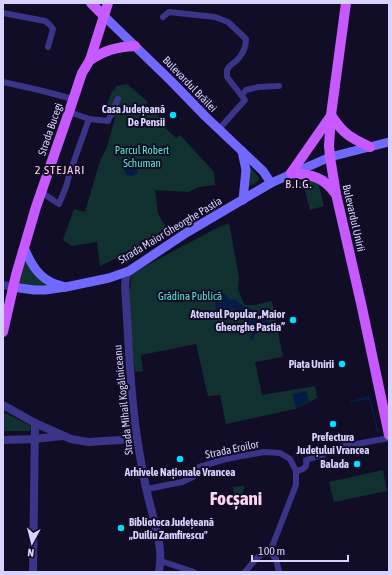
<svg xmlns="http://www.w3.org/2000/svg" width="392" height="575" viewBox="0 0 392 575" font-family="'Asap Condensed',sans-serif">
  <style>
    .green { fill: #103130 }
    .water { fill: #061c46 }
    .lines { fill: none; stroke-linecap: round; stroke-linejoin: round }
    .minor { stroke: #3a3588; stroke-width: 6 }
    .tertiary { stroke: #3a3588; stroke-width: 8 }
    .secondary { stroke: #7169ff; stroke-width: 9 }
    .primary { stroke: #c659ff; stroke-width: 10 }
    .poi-dot { fill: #00ddfd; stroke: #120d26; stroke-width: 1.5 }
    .labels { text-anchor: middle; stroke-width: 4; stroke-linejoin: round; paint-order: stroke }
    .street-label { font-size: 11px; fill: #d9d2ff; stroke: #120d26 }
    .poi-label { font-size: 11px; font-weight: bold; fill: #d9d2ff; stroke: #120d26; text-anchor: end }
    .park-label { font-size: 11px; fill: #56e8c7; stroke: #120d26 }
    .neighbourhood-label { font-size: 12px; letter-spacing: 1px; fill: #ffd4ee; stroke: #120d26 }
    .town-label { font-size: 19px; font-weight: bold; fill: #ffd4ee; stroke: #120d26 }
  </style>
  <rect width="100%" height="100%" fill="#120d26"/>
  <g class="green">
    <path d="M 127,84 L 148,102 L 146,105 L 160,117 L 157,120 L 176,138 L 180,135 L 214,172 L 215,185 L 199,187 L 188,192 L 155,190 L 158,213 L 167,230 L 148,243 L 100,266 L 97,242 L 72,246 L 63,240 L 74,209 L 85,212 L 100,161 L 107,147 L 115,118 L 103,114 L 112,91 L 115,90 L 116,86 Z"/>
    <path d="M 249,167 L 251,168 L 258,176 L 259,179 L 257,182 L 248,187 Z"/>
    <path d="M 313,180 L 318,182 L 324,206 L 310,210 L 304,187 L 291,190 L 290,184 Z"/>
    <path d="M 229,223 L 239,277 L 238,289 L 242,300 L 245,305 L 255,305 L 272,301 L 283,357 L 255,362 L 262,395 L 315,386 L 317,398 L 295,409 L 226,424 L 220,395 L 208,396 L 196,344 L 141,355 L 143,371 L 135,372 L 131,333 L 129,294 L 132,273 L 217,228 Z"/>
    <path d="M 24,248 L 36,270 L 66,287 L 13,288 Z"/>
    <path d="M 3,412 L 31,426 L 30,431 L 3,431 Z"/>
    <path d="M 383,470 L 387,491 L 334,502 L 329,482 Z"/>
    <path d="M 244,486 L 243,494 L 234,494 L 233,487 Z"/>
  </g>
  <g class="water">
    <circle cx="131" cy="169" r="7"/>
    <path d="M 221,293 L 226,295 L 229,300 L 235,299 C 238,302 241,305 245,307 C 249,309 253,310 257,312 C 267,318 278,332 258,330 L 252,340 L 250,339 L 254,329 C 252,327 249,325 246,323 C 238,314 235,301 222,314 L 216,312 C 214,304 216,299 221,293 Z"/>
    <path d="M 306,391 L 309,401 L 296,408 L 292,394 Z"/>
    <path d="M 370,396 L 379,433 L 377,433 L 369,399 L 351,403 L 350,401 Z"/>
  </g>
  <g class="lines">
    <g class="minor">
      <path d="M 3,13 L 45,21 L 49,24 L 53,29 L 48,47"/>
      <path d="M 163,17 L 169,12 L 215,17 L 228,22 L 246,39 C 246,45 243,53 239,58 C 236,62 229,65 227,70 C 227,72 227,75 227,77 L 245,100 L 219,129"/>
      <path d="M 3,82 L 39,90 L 73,99"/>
      <path d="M 242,95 L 246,90 L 258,87 L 279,86"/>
      <path d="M 69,112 L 89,119 L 108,121 L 118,99"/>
      <path d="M 41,192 L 59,204 L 66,187 L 70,172 L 89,119"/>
      <path d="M 296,471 C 302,470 308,468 306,460 L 322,455 L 335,448 L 389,438"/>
      <path d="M 147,489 L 182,482 L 193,477 L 199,467 L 226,459 L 264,452 L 280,453 L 290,459 L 296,471 L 296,485 L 270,552"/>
      <path d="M 270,552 L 276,559 L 279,572"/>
      <path d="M 161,561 L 194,572"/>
      <path d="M 245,572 C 252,564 259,552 270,552"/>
    </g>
    <g class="tertiary">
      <path d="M 129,271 L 126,277 L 125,286 C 129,343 130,400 140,456 C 143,475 147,494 152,512 C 157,533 163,550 159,572"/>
      <path d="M 3,285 L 13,287"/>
      <path d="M 3,405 L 35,423 L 71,439 L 88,442 L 137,439"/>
      <path d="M 3,440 L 34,439 L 62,436"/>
      <path d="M 33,572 L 35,423"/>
    </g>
    <g class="secondary">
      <path d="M 104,16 L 171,81 L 206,117 L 263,171 L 271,183"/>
      <path d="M 242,151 L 246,170 L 243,200"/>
      <path d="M 24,248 C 30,261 36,274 49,281 C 54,284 60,285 65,287"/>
      <path d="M 13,287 L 34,290 L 45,290 L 66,287 L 109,278 L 129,271 L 186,233 L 271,183 L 330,157 L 389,142"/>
    </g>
    <g class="primary">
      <path d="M 91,3 L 104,16"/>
      <path d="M 346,3 L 331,115 L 329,146 L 330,157 L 336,194 L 361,303 L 389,435"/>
      <path d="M 90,60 C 105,50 117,47 135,46"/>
      <path d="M 331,115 C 343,134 351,138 370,147"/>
      <path d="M 291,173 L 330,117"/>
      <path d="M 291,173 C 311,175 323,176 335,193"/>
      <path d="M 3,332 L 16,275 L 36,207 L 69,112 L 82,73 L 90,60 L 108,3"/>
    </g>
  </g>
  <g class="poi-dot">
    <circle cx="173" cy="115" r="4"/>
    <circle cx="293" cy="320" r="4"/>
    <circle cx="342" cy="364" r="4"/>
    <circle cx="333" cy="424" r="4"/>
    <circle cx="180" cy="459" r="4"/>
    <circle cx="357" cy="464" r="4"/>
    <circle cx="121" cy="528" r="4"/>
  </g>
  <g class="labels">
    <g class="street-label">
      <text transform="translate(190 84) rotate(46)" y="4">Bulevardul Brăilei</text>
      <text transform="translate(50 129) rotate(-71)" y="4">Strada Bucegi</text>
      <text transform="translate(354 218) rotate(77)" y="4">Bulevardul Unirii</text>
      <text transform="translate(170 230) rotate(-31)" y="4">Strada Maior Gheorghe Pastia</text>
      <text transform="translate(123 400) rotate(-96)" y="4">Strada Mihail Kogălniceanu</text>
      <text transform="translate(232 449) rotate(-12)" y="4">Strada Eroilor</text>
    </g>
    <g class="poi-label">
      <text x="165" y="113">Casa Județeană<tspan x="165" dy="13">De Pensii</tspan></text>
      <text x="285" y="318">Ateneul Popular „Maior<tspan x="285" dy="13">Gheorghe Pastia”</tspan></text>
      <text x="334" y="368">Piața Unirii</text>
      <text x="333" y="441" text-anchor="middle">Prefectura<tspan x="333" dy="13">Județului Vrancea</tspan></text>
      <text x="349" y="468">Balada</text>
      <text x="180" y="476" text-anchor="middle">Arhivele Naționale Vrancea</text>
      <text x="129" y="526" text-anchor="start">Biblioteca Județeană<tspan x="129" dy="13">„Duiliu Zamfirescu"</tspan></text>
    </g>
    <g class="park-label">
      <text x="142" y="154">Parcul Robert<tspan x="142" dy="13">Schuman</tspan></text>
      <text x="190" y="300">Grădina Publică</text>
    </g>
    <g class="neighbourhood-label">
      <text x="60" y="174">2 STEJARI</text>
      <text x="299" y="188">B.I.G.</text>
    </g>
    <g class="town-label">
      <text x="236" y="505">Focșani</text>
    </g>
  </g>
  <rect width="392" height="575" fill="none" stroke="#d9d2ff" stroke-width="8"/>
  <g transform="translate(32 543) rotate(187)" stroke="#120d26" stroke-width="3" paint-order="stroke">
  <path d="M0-3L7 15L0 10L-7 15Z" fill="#d9d2ff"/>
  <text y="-6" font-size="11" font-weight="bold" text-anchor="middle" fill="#d9d2ff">N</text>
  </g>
  <path d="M252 555v6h96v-6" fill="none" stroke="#d9d2ff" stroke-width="2"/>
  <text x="258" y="555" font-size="12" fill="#d9d2ff" stroke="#120d26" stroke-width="3" paint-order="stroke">100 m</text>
</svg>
